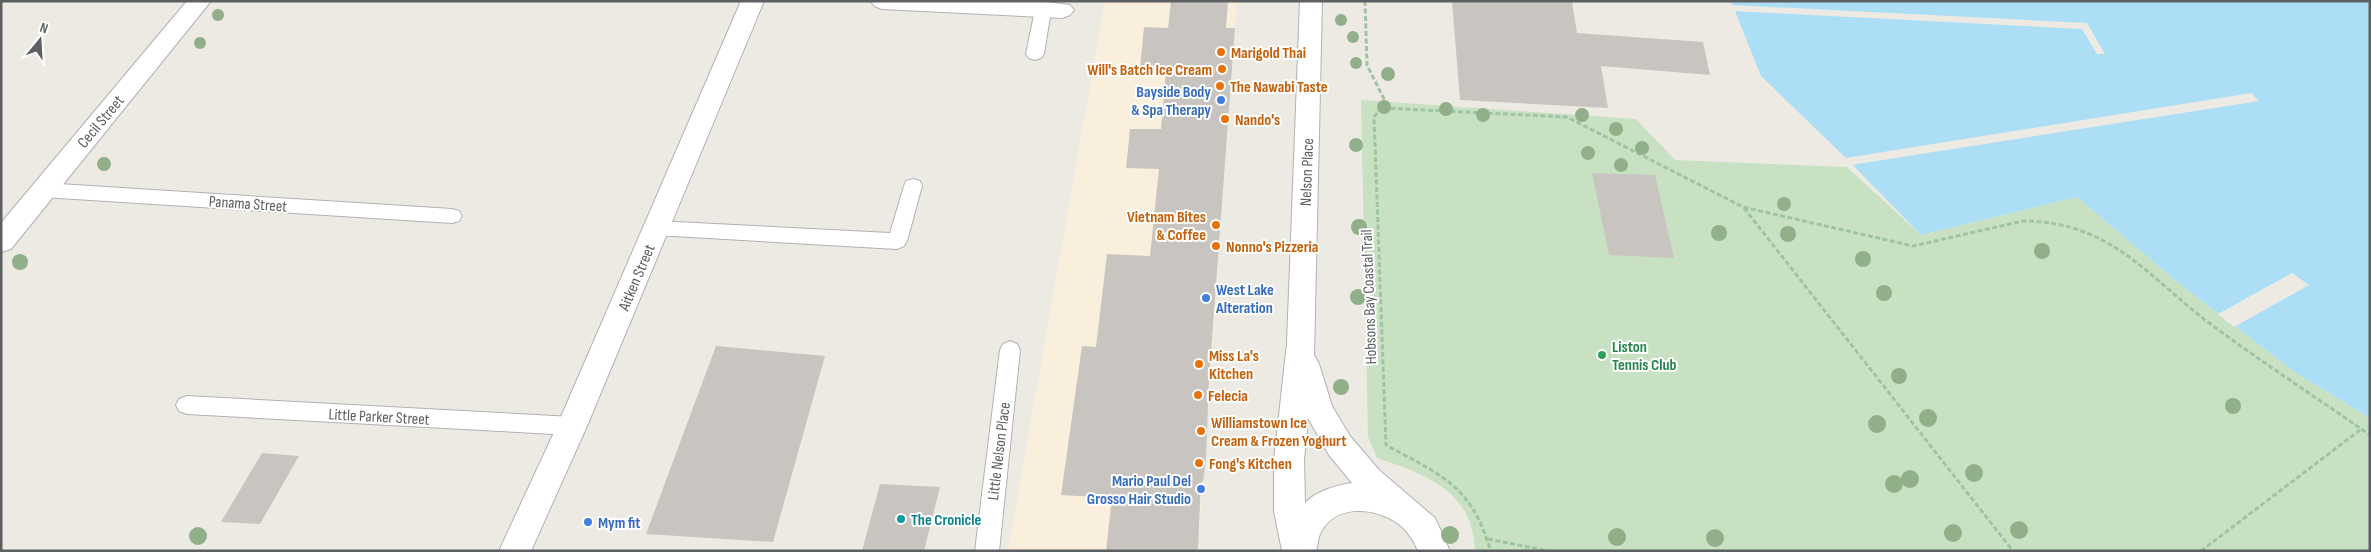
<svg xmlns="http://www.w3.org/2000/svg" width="2371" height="552" viewBox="0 0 2371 552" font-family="'Sofia Sans Condensed',sans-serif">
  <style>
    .commercial { fill: #faefdc }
    .green { fill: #c8e1c3 }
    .water { fill: #acdff5 }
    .pier { fill: #edeae4 }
    .building { fill: #c8c5c1 }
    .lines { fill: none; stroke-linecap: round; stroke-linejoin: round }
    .service-casing { stroke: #afb2b5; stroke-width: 2 }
    .minor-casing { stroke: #afb2b5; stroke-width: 2 }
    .tertiary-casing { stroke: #afb2b5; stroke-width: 2 }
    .path { stroke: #9fc4a4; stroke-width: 3; stroke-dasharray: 5 2.5; stroke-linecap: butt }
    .service { fill: #fff; fill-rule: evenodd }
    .minor { fill: #fff; fill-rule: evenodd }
    .tertiary { fill: #fff; fill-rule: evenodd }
    .tree { fill: #91af89 }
    .food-dot { fill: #e8710a; stroke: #fff; stroke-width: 2 }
    .shop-dot { fill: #3f7fe0; stroke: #fff; stroke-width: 2 }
    .leisure-dot { fill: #2e9e5b; stroke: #fff; stroke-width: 2 }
    .culture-dot { fill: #0f9aa8; stroke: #fff; stroke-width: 2 }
    .labels { text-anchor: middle; stroke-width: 4; stroke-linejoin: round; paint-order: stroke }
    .food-label { font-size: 16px; font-weight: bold; fill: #c56008; stroke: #fff; text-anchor: start }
    .shop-label { font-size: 16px; font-weight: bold; fill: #366cbe; stroke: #fff; text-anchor: end }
    .street-label { font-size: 16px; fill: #5c6063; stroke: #fff }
    .leisure-label { font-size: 16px; font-weight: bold; fill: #27864d; stroke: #fff; text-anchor: start }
    .culture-label { font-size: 16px; font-weight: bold; fill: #0d838f; stroke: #fff; text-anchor: start }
  </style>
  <rect width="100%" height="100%" fill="#edeae4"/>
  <path class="commercial" d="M 1105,1 L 1237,1 L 1198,551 L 1008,551 Z"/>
  <path class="green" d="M 1361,100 L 1636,119 L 1675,160 L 1847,167 L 1921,235 L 2077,197 L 2176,281 L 2296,373 L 2370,418 L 2370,551 L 1475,551 C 1473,491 1427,475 1377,458 L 1368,437 Z"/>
  <path class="water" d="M 1731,1 L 2370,1 L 2370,418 L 2296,373 L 2176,281 L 2077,197 L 1921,235 L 1846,158 L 1761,76 Z"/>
  <g class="pier">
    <path d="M 1732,5 L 2087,23 L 2105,54 L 2097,54 L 2082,29 L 1733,11 Z"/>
    <path d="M 2251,93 L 2259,101 L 1851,165 L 1846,158 Z"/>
    <path d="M 2292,273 L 2309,285 L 2234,327 L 2218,314 Z"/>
  </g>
  <g class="building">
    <path d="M 1171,1 L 1228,1 L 1226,28 L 1235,28 L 1209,380 L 1206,459 L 1203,482 L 1201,482 L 1198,551 L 1106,551 L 1112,498 L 1061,495 L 1082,346 L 1096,347 L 1107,254 L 1150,256 L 1159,169 L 1126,168 L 1130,129 L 1161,129 L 1166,70 L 1140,68 L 1144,27 L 1168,28 Z"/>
    <path d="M 1452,1 L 1572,2 L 1577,33 L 1703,42 L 1710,75 L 1601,66 L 1608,108 L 1460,100 Z"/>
    <path d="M 1592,173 L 1655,175 L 1674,258 L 1609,255 Z"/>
    <path d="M 716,346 L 825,356 L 773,542 L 646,534 Z"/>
    <path d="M 262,453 L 299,456 L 260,524 L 221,522 Z"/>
    <path d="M 880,484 L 940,487 L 924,551 L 862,551 Z"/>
  </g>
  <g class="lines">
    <g class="service-casing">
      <g id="service">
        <path d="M 1043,4 L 1049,6 L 1051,10 L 1044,54 L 1041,58 L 1035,60 L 1029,58 L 1026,54 L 1035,10 L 1037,6 Z"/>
        <path d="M 913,179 L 920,181 L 922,186 L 907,241 L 904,246 L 897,249 L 656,235 L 649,233 L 646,228 L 649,223 L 656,221 L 890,233 L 904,186 L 906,181 Z"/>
        <path d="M 43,183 L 452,209 L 459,211 L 462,216 L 459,221 L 452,223 L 43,197 L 36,195 L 34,190 L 36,185 Z"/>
        <path d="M 1010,341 L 1017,344 L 1020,350 L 999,551 L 975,551 L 1000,350 L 1003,344 Z"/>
        <path d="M 187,396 L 572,417 L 580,419 L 583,426 L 580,433 L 572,435 L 187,414 L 179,411 L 176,405 L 179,399 Z"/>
      </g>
    </g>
    <g class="minor-casing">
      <g id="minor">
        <path d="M 187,1 L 211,1 L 11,249 L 1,252 L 1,223 Z"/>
        <path d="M 741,1 L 764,1 L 587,426 L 531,551 L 499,551 L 557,426 Z"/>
        <path d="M 871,1 L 1039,1 L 1070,5 L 1074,10 L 1070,15 L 1062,18 L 882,9 L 874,6 Z"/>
      </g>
    </g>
    <g class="tertiary-casing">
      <path id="tertiary" d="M 1300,1 L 1322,1 L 1314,355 L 1319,364 L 1332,406 L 1350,436 L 1379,470 L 1435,518 L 1450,551 L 1418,551 C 1413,539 1405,527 1394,521 C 1371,507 1335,505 1321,532 C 1318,537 1318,545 1316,551 L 1282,551 L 1274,511 L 1274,460 L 1287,343 ZM 1308,418 L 1329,455 L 1352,483 C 1337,485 1316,491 1305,503 L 1304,460 Z"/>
    </g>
    <g class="path">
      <path d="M 1365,1 L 1367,65 L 1386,103 L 1374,117 L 1386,445 C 1414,461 1449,475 1468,502 C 1479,516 1485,534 1491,551"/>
      <path d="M 1383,108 L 1567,117 L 1743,207 L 1913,246 L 2023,221 C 2115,221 2152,283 2220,331 C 2269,367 2320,400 2370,435"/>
      <path d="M 1744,208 L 2013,551"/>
      <path d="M 1488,539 L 1548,551"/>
      <path d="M 2201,551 L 2360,430"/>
    </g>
    <use href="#service" class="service"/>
    <use href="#minor" class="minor"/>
    <use href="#tertiary" class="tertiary"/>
  </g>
  <g class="tree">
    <circle cx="218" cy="15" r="6"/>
    <circle cx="1341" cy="20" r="6"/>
    <circle cx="1353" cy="37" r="6"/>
    <circle cx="200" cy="43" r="6"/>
    <circle cx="1356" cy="63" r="6"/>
    <circle cx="1388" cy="74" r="7"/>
    <circle cx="1384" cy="107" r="7"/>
    <circle cx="1446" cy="109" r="7"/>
    <circle cx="1483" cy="115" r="7"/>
    <circle cx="1582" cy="115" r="7"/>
    <circle cx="1616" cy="129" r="7"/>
    <circle cx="1356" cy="145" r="7"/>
    <circle cx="1642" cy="148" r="7"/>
    <circle cx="1588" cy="153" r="7"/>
    <circle cx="104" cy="164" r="7"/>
    <circle cx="1621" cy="165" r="7"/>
    <circle cx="1784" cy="204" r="7"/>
    <circle cx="1359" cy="227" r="8"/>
    <circle cx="1719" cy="233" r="8"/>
    <circle cx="1788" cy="234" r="8"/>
    <circle cx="2042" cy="251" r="8"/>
    <circle cx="1863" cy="259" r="8"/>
    <circle cx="20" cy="262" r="8"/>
    <circle cx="1884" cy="293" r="8"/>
    <circle cx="1358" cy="297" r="8"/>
    <circle cx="1899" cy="376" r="8"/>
    <circle cx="1341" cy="387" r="8"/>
    <circle cx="2233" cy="406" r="8"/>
    <circle cx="1928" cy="418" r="9"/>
    <circle cx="1877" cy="424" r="9"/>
    <circle cx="1974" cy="473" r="9"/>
    <circle cx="1910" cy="479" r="9"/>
    <circle cx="1894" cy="484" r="9"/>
    <circle cx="2019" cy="530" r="9"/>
    <circle cx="1953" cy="533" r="9"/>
    <circle cx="1450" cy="535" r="9"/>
    <circle cx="198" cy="536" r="9"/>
    <circle cx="1617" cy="537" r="9"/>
    <circle cx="1715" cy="538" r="9"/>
  </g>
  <g class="food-dot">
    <circle cx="1221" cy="52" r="5"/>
    <circle cx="1222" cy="69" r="5"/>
    <circle cx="1220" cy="86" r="5"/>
    <circle cx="1225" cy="119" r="5"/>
    <circle cx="1216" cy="225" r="5"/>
    <circle cx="1216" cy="246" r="5"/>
    <circle cx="1199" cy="364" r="5"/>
    <circle cx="1198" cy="395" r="5"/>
    <circle cx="1201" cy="431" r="5"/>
    <circle cx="1199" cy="463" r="5"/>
  </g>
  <g class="shop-dot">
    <circle cx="1221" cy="100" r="5"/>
    <circle cx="1206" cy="298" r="5"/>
    <circle cx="1201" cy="489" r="5"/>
    <circle cx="588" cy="522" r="5"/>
  </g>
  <circle class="leisure-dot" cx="1602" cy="355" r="5"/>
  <circle class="culture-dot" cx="901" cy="519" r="5"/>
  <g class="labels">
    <g class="food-label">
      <text x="1231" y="58">Marigold Thai</text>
      <text x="1212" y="75" text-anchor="end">Will's Batch Ice Cream</text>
      <text x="1230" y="92">The Nawabi Taste</text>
      <text x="1235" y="125">Nando's</text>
      <text x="1206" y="222" text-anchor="end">Vietnam Bites<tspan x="1206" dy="18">&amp; Coffee</tspan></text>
      <text x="1226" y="252">Nonno's Pizzeria</text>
      <text x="1209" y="361">Miss La's<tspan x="1209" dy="18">Kitchen</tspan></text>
      <text x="1208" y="401">Felecia</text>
      <text x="1211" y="428">Williamstown Ice<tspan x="1211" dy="18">Cream &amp; Frozen Yoghurt</tspan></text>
      <text x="1209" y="469">Fong's Kitchen</text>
    </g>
    <g class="shop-label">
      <text x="1211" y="97">Bayside Body<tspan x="1211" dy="18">&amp; Spa Therapy</tspan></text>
      <text x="1216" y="295" text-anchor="start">West Lake<tspan x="1216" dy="18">Alteration</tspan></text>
      <text x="1191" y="486">Mario Paul Del<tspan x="1191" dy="18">Grosso Hair Studio</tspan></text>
      <text x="598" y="528" text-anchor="start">Mym fit</text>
    </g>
    <g class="street-label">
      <text transform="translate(100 121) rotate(-50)" y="6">Cecil Street</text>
      <text transform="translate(1306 172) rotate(-88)" y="6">Nelson Place</text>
      <text transform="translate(248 203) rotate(4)" y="6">Panama Street</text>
      <text transform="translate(636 277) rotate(-67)" y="6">Aitken Street</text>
      <text transform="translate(1368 297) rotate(-92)" y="6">Hobsons Bay Coastal Trail</text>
      <text transform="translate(379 416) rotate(3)" y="6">Little Parker Street</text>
      <text transform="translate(998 451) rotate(-83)" y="6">Little Nelson Place</text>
    </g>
    <g class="leisure-label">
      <text x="1612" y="352">Liston<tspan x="1612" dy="18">Tennis Club</tspan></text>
    </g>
    <g class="culture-label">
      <text x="911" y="525">The Cronicle</text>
    </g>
  </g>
  <rect width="2371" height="552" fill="none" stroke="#5c6063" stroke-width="5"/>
  <g transform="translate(40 40) rotate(18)" stroke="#ffffff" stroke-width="4" paint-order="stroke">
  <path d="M0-4L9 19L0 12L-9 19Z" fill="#5c6063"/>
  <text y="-8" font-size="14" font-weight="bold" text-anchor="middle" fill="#5c6063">N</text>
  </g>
</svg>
